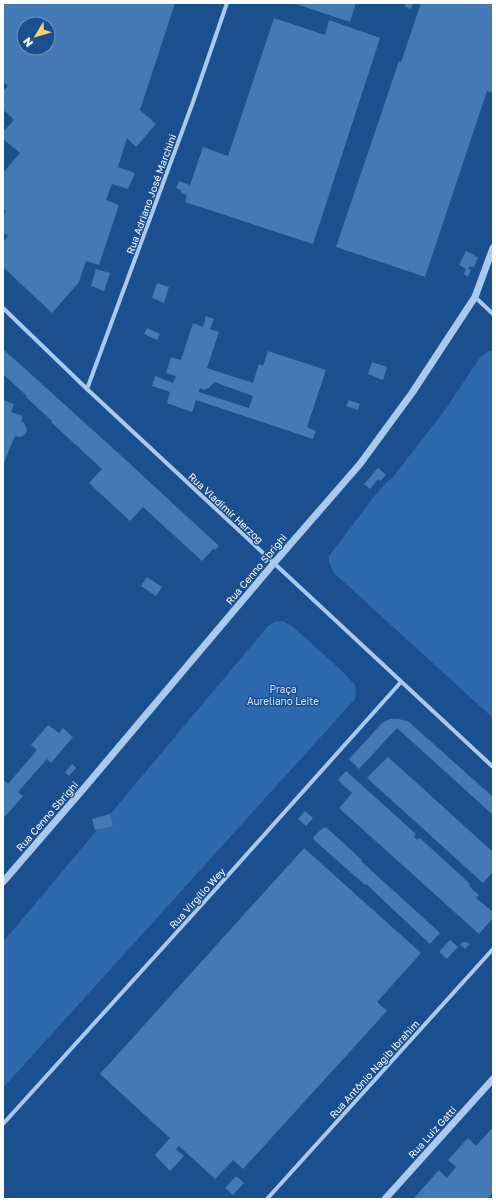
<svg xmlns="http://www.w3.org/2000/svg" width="496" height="1202" viewBox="0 0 496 1202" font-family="'Golos Text',sans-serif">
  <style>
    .green { fill: #2e69ad }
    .building { fill: #4478b7; fill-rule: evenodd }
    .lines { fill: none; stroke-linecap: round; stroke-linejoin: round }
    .minor { stroke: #a9c9ee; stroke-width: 4 }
    .tertiary { stroke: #a9c9ee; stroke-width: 7 }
    .labels { text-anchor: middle; stroke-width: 3; stroke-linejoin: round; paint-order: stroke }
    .street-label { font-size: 10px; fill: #fff; stroke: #1b4f8f }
    .park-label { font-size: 10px; fill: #cfe3fa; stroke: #1b4f8f }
  </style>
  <rect width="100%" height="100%" fill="#1b4f8f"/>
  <g class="green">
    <path d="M 489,351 L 493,351 L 493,718 L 334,573 L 329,562 L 329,556 L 376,494 L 389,480 L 393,477 L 445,410 L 481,356 Z"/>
    <path d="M 282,621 L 292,626 L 342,671 L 355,685 L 356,691 L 355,699 L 3,1088 L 3,942 L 268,626 L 275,622 Z"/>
  </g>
  <g class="building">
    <path d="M 3,3 L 175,3 L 140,110 L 156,124 L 136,147 L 127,138 L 118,167 L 135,173 L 128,189 L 112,184 L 106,200 L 119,205 L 99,265 L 86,261 L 79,282 L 52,313 L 3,267 L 3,242 L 8,236 L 3,232 L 3,215 L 6,211 L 3,209 L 3,173 L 20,153 L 3,139 L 3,132 L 14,120 L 3,109 L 3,91 L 8,86 L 3,81 ZM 24,24 L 48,24 L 48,48 L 24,48 Z"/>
    <path d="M 293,3 L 356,3 L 350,22 Z"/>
    <path d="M 406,3 L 413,3 L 411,9 L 405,7 Z"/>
    <path d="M 421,3 L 493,3 L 493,93 L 487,91 L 425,277 L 336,247 L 399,61 L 401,62 Z"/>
    <path d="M 274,18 L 325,35 L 329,20 L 380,38 L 313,244 L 185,202 L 187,195 L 181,193 L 181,190 L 176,188 L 179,181 L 190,185 L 203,147 L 228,156 Z"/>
    <path d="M 466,251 L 475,255 L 474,256 L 478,258 L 474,267 L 470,266 L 468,269 L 471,270 L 468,277 L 464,274 L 466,269 L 459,265 Z"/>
    <path d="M 96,269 L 110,273 L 104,291 L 91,286 Z"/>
    <path d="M 157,283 L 169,287 L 164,303 L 152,298 Z"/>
    <path d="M 206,316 L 214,319 L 210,329 L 219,332 L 207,368 L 253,383 L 259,364 L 263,366 L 268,351 L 326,370 L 307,427 L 316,431 L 313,439 L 196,400 L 192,412 L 167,403 L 170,392 L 152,386 L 155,376 L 173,383 L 176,376 L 166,373 L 171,357 L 181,360 L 193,323 L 203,327 ZM 214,382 L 253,396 L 249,408 L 199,392 L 200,388 L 204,390 L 209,388 Z"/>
    <path d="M 147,328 L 160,334 L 157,340 L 144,334 Z"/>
    <path d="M 3,349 L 116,451 L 219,546 L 215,550 L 213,549 L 202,561 L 143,507 L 130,521 L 89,483 L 102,469 L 51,422 L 52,421 L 26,397 L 27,396 L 3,374 Z"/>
    <path d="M 372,362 L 387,367 L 383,380 L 368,374 Z"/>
    <path d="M 3,400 L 14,404 L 11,412 L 23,416 L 21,421 L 24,423 L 27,429 L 26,433 L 23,436 L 20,437 L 15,436 L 3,465 Z"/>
    <path d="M 349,400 L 360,404 L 358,410 L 346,406 Z"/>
    <path d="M 378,468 L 386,475 L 380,481 L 378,479 L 370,489 L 364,484 Z"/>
    <path d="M 147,577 L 162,587 L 156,596 L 141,586 Z"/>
    <path d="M 390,719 L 399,719 L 409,722 L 493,797 L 493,815 L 397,728 L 359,769 L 349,759 L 382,723 Z"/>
    <path d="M 48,725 L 59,733 L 63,728 L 73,737 L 51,763 L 47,759 L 18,792 L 23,796 L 3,819 L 3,779 L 8,784 L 37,750 L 31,745 Z"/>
    <path d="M 388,757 L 493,852 L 493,872 L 483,883 L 367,778 Z"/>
    <path d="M 72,764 L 76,768 L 69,776 L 65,772 Z"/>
    <path d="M 346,771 L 416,834 L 414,837 L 417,840 L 419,838 L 421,839 L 470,884 L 469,886 L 479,895 L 476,898 L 493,912 L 493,918 L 479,934 L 339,808 L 352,793 L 338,780 Z"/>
    <path d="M 305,811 L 313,818 L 306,826 L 298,819 Z"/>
    <path d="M 110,814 L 113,826 L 95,830 L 92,819 Z"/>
    <path d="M 324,827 L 327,828 L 362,860 L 361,861 L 440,933 L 430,944 L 366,884 L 365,885 L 314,840 L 313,837 Z"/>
    <path d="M 304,848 L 421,953 L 377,1002 L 387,1011 L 243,1169 L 233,1160 L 215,1179 L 179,1146 L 176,1149 L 184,1156 L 170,1171 L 155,1155 L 170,1138 L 100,1074 Z"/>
    <path d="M 450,940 L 458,947 L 447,959 L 439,952 Z"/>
    <path d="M 463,942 L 466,942 L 470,944 L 465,949 L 460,944 Z"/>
    <path d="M 493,1127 L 493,1193 L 487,1199 L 413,1199 L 439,1170 L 447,1178 L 456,1167 L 448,1160 L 468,1138 L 476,1146 Z"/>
    <path d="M 236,1176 L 244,1183 L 233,1195 L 225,1188 Z"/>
  </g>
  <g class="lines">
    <g class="minor">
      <path d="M 475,297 L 493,314"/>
      <path d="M 3,308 L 87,389 L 493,767"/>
      <path d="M 87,389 L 193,102 L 227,3"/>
      <path d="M 3,1124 L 205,901 L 401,682"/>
      <path d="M 267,1199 L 493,949"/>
    </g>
    <g class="tertiary">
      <path d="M 3,882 L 85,787 L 274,563 L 360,464 L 412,393 L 475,297 L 493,248"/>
      <path d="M 385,1199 L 493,1079"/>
    </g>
  </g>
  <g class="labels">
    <g class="street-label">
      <text transform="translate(151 194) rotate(-70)" y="4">Rua Adriano José Marchini</text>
      <text transform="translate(226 508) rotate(43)" y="4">Rua Vladimir Herzog</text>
      <text transform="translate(256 569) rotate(-50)" y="4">Rua Cenno Sbrighi</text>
      <text transform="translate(47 816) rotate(-49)" y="4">Rua Cenno Sbrighi</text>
      <text transform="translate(197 898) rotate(-48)" y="4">Rua Virgílio Wey</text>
      <text transform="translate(374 1069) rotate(-48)" y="4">Rua Antônio Nagib Ibrahim</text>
      <text transform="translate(432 1132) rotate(-48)" y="4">Rua Luiz Gatti</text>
    </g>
    <g class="park-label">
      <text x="283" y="693">Praça<tspan x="283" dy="12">Aureliano Leite</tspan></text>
    </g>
  </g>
  <rect width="496" height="1202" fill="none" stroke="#ffffff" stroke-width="8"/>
  <g transform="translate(36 36) rotate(232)"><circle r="19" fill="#1b4f8f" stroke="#7695bc"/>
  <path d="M0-3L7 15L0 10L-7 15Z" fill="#ffd166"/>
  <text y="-6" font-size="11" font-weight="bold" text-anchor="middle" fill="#ffffff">N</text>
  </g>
</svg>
